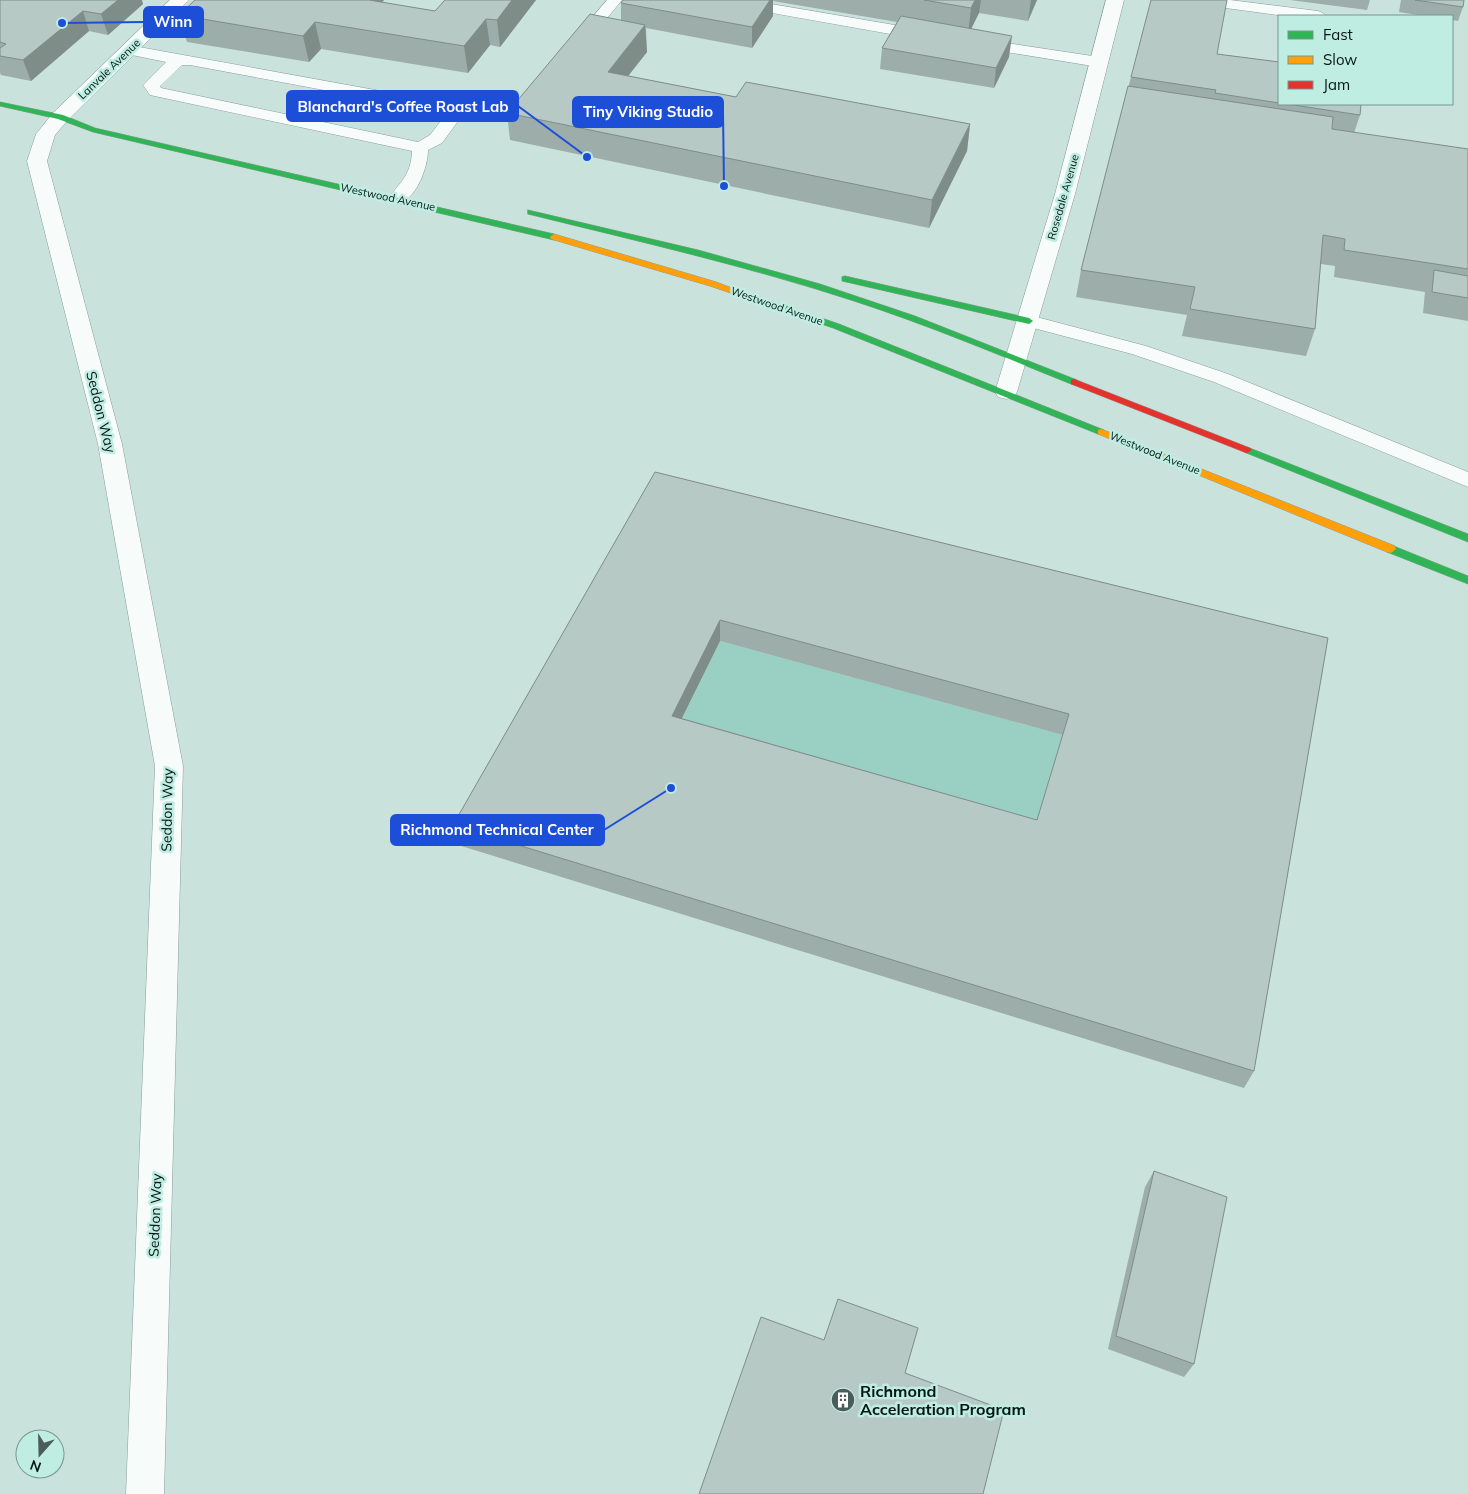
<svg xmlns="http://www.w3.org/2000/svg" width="1468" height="1494" viewBox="0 0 1468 1494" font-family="Mulish,sans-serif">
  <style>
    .green { fill: #9ad0c4 }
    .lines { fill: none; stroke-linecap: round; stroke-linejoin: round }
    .lane-casing { stroke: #8b9d99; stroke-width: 1 }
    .street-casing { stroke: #8b9d99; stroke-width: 1 }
    .fast-casing { stroke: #8b9d99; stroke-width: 1 }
    .slow-casing { stroke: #8b9d99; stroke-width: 1 }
    .jam-casing { stroke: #8b9d99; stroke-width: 1 }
    .lane { fill: #f7fbfa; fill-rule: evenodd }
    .street { fill: #f7fbfa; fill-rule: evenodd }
    .fast { fill: #30b455; fill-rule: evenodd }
    .slow { fill: #ff9f0a; fill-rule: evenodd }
    .jam { fill: #e5322d; fill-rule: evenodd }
    .wall { fill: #9dada9; fill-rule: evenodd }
    .shaded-wall { fill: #7f8d89 }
    .building { fill: #b6c9c4; stroke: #7f8d89; fill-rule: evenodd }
    .labels { text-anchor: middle; stroke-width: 5; stroke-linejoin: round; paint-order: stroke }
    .far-street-label { font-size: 11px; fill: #051613; stroke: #bfede2 }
    .street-label { font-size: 14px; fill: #051613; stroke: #bfede2 }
    .near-poi-label { font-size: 16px; font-weight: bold; fill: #051613; stroke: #bfede2; text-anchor: start }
    .leader { fill: none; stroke: #1d4ed8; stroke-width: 2 }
    .callout-dot { fill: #1d4ed8; stroke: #bfede2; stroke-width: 2 }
    .callout { fill: #1d4ed8; stroke: #1d4ed8; stroke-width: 2 }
    .callout-label { font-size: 15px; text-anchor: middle; font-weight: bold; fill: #fff }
  </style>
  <rect width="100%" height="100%" fill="#cae2dc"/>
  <path class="green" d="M 720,641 L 1064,735 L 1032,840 L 673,736 Z"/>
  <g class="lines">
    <g class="lane-casing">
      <g id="lane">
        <path d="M 607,0 L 622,0 L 598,29 L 588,29 L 585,26 Z"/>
        <path d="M 715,0 L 748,0 L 924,30 L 929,32 L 932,35 L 929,38 L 924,40 L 722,4 L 717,3 Z"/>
        <path d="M 1189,0 L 1230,0 L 1318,11 L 1323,13 L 1326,16 L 1285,16 L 1196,4 L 1191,3 Z"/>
        <path d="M 980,39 L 1099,57 L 1105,59 L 1107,62 L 1105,65 L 1099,67 L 975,47 L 972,44 L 975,41 Z"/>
        <path d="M 128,45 L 452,104 L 458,106 L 464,113 L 442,143 L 428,150 C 428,168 414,208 391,203 L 388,199 C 401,181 411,175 412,151 L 150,95 L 143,85 L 166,62 L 122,53 L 120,50 L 122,47 ZM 182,65 L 190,65 L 447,113 L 430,135 L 418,142 L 161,88 L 160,86 Z"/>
        <path d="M 1029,315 L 1146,346 L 1228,374 L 1468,472 L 1468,487 L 1214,382 L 1132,354 L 1022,325 L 1020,321 L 1022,317 Z"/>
      </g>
    </g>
    <g class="street-casing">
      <g id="street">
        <path d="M 170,0 L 189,0 L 67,121 L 55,135 L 47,161 L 122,444 L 183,766 L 164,1494 L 126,1494 L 155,766 L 98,444 L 27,161 L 36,134 L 53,113 Z"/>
        <path d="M 1106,0 L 1124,0 L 1075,194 L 1017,392 L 1014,397 L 1006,399 L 998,397 L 995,392 L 1055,194 Z"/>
      </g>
    </g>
    <g class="fast-casing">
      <g id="fast">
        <path d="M 0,102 L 63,115 L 95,128 L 554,234 L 558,237 L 554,240 L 93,132 L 58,119 L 0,106 Z"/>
        <path d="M 528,210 L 698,250 L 820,284 L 915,316 L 1077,380 L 1079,382 L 1074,385 L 1071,384 C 999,355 928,325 854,301 C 747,266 637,241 528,214 Z"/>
        <path d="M 845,276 L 1029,318 L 1033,321 L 1029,324 L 842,281 L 842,277 Z"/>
        <path d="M 760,297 L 839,324 L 1104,430 L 1106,432 L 1104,434 L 1098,434 L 833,328 L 757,302 L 757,298 Z"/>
        <path d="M 1247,447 L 1468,534 L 1468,542 L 1244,452 L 1242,450 Z"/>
        <path d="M 1391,545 L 1468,576 L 1468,584 L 1387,552 L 1386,549 Z"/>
      </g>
    </g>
    <g class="slow-casing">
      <g id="slow">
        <path d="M 554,234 L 716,282 L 764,300 L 763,302 L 757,302 L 710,286 L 551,239 L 550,237 Z"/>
        <path d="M 1101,429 L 1395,546 L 1396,549 L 1391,553 L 1387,552 L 1098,434 L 1098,430 Z"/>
      </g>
    </g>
    <g class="jam-casing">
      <path id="jam" d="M 1074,379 L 1250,448 L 1252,450 L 1247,453 L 1244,452 L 1071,384 L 1071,380 Z"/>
    </g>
    <use href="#lane" class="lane"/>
    <use href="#street" class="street"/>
    <use href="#fast" class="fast"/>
    <use href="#slow" class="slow"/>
    <use href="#jam" class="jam"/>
  </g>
  <g class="wall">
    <path d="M 0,0 L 143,4 L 108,35 L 89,31 L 31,81 L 1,75 L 0,73 Z"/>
    <path d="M 195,0 L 384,0 L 382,2 L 435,11 L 445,0 L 536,0 L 500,47 L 490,45 L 468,73 L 321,49 L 309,62 L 187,42 L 179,15 Z"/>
    <path d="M 623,0 L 1037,0 L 1028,21 L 979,13 L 971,29 L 1009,57 L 994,88 L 880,69 L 882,48 L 897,22 L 773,1 L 773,16 L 752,48 L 646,28 L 647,52 L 628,76 L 736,97 L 970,124 L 967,151 L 929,228 L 510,140 L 507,113 L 621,20 L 621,3 Z"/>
    <path d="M 1290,0 L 1370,0 L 1367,10 Z"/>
    <path d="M 1401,0 L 1464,0 L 1463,7 L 1458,21 L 1452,20 L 1452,16 L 1424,16 L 1399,12 Z"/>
    <path d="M 1217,54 L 1279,62 L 1279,104 L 1361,104 L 1360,115 L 1354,133 L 1468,149 L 1468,321 L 1423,313 L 1425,292 L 1334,277 L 1335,266 L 1321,264 L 1315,329 L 1306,356 L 1182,336 L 1187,315 L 1076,297 L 1081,270 L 1131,77 Z"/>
    <path d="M 655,472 L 1328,638 L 1254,1071 L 1244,1088 L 458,845 L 453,825 ZM 720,641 L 1063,735 L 1037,820 L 682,718 Z"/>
    <path d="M 1154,1171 L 1194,1364 L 1184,1377 L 1108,1349 L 1145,1187 Z"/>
  </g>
  <g class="shaded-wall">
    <path d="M 118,0 L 142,0 L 143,4 L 108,35 L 101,14 Z"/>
    <path d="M 358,0 L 384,0 L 362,25 Z"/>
    <path d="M 512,0 L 536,0 L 500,47 L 497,20 Z"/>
    <path d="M 770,0 L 773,0 L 773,16 L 752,48 L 752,27 Z"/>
    <path d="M 975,0 L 981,0 L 979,13 L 968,35 L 971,8 Z"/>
    <path d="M 1031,0 L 1037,0 L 1028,21 Z"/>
    <path d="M 83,11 L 89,31 L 31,81 L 23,60 Z"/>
    <path d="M 486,19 L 490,45 L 468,73 L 464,46 Z"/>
    <path d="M 315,22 L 321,49 L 309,62 L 303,36 Z"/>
    <path d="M 645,25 L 647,52 L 610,99 L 608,72 Z"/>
    <path d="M 1012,36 L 1009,57 L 994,88 L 996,68 Z"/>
    <path d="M 970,124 L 967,151 L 929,228 L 932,200 Z"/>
    <path d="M 720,620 L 720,641 L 673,736 L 672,716 Z"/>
  </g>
  <g class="building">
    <path d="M 0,0 L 118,0 L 101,14 L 83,11 L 23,60 L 0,56 L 0,48 L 6,44 L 0,42 Z"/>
    <path d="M 195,0 L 369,0 L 435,11 L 445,0 L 512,0 L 497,20 L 486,19 L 464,46 L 315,22 L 303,36 L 179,15 Z"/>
    <path d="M 623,0 L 770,0 L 752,27 L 621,3 Z"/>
    <path d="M 924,0 L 975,0 L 971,8 Z"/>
    <path d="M 1151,0 L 1227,0 L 1217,54 L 1279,62 L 1279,103 L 1215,93 L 1216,90 L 1131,77 Z"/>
    <path d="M 1415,0 L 1464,0 L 1463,7 Z"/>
    <path d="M 590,14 L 645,25 L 608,72 L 736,97 L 746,82 L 970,124 L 932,200 L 507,113 Z"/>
    <path d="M 901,16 L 1012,36 L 996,68 L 882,48 Z"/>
    <path d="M 1128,86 L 1333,117 L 1332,129 L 1468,149 L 1468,269 L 1344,250 L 1345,239 L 1323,235 L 1315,329 L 1190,309 L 1195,287 L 1081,270 Z"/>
    <path d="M 1287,104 L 1361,104 L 1360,115 Z"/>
    <path d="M 1434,270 L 1468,276 L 1468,298 L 1432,292 Z"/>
    <path d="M 655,472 L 1328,638 L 1254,1071 L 453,825 ZM 720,620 L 1069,714 L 1037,820 L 672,716 Z"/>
    <path d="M 1154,1171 L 1227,1197 L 1194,1364 L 1116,1336 Z"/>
    <path d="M 838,1299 L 918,1328 L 905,1373 L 1004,1410 L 983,1494 L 699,1494 L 761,1317 L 824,1340 Z"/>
  </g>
  <defs>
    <g id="building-disc" transform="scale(1.25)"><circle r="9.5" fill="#4a5d59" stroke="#bfede2"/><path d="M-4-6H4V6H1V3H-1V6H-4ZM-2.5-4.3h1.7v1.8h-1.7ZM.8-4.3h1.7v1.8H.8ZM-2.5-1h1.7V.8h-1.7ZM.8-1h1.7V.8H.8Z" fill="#fff"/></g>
  </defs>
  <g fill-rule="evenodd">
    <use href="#building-disc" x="843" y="1400"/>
  </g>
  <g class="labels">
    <g class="far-street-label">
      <text transform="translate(109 69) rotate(-44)" y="4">Lanvale Avenue</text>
      <text transform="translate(388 197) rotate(12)" y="4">Westwood Avenue</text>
      <text transform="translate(1063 197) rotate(-74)" y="4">Rosedale Avenue</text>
      <text transform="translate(777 306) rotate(19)" y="4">Westwood Avenue</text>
      <text transform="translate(1155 453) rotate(22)" y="4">Westwood Avenue</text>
    </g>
    <g class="street-label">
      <text transform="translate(101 412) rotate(76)" y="5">Seddon Way</text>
      <text transform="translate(167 810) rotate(-89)" y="5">Seddon Way</text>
      <text transform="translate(155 1215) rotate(-88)" y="5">Seddon Way</text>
    </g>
    <g class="near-poi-label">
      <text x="860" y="1397">Richmond<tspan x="860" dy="18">Acceleration Program</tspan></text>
    </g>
  </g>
  <path class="leader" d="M62 23L144 22M587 157L518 106M724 186L723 112M671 788L604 830"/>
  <g class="callout-dot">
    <circle cx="62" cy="23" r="5"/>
    <circle cx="587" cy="157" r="5"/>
    <circle cx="724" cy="186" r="5"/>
    <circle cx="671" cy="788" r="5"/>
  </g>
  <g class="callout">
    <rect x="144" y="7" width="59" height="30" rx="5"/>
    <rect x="287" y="91" width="231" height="30" rx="5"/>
    <rect x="573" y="97" width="150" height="30" rx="5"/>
    <rect x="391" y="815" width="213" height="30" rx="5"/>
  </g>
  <g class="callout-label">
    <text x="173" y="27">Winn</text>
    <text x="403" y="112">Blanchard's Coffee Roast Lab</text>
    <text x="648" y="117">Tiny Viking Studio</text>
    <text x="497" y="835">Richmond Technical Center</text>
  </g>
  <rect x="1278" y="15" width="175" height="90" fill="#bfede2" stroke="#75978f"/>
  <rect x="1288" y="31" width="25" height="8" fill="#30b455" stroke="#75978f"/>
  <text x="1323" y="40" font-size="15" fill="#051613">Fast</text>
  <rect x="1288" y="56" width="25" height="8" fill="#ff9f0a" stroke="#75978f"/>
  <text x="1323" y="65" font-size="15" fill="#051613">Slow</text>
  <rect x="1288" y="81" width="25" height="8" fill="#e5322d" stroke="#75978f"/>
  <text x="1323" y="90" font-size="15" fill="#051613">Jam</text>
  <g transform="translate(40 1454) rotate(200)"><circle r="24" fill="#bfede2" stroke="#75978f"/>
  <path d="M0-4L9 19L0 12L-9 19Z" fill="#4a5d59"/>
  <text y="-8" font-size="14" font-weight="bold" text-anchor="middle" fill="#051613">N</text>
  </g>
</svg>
